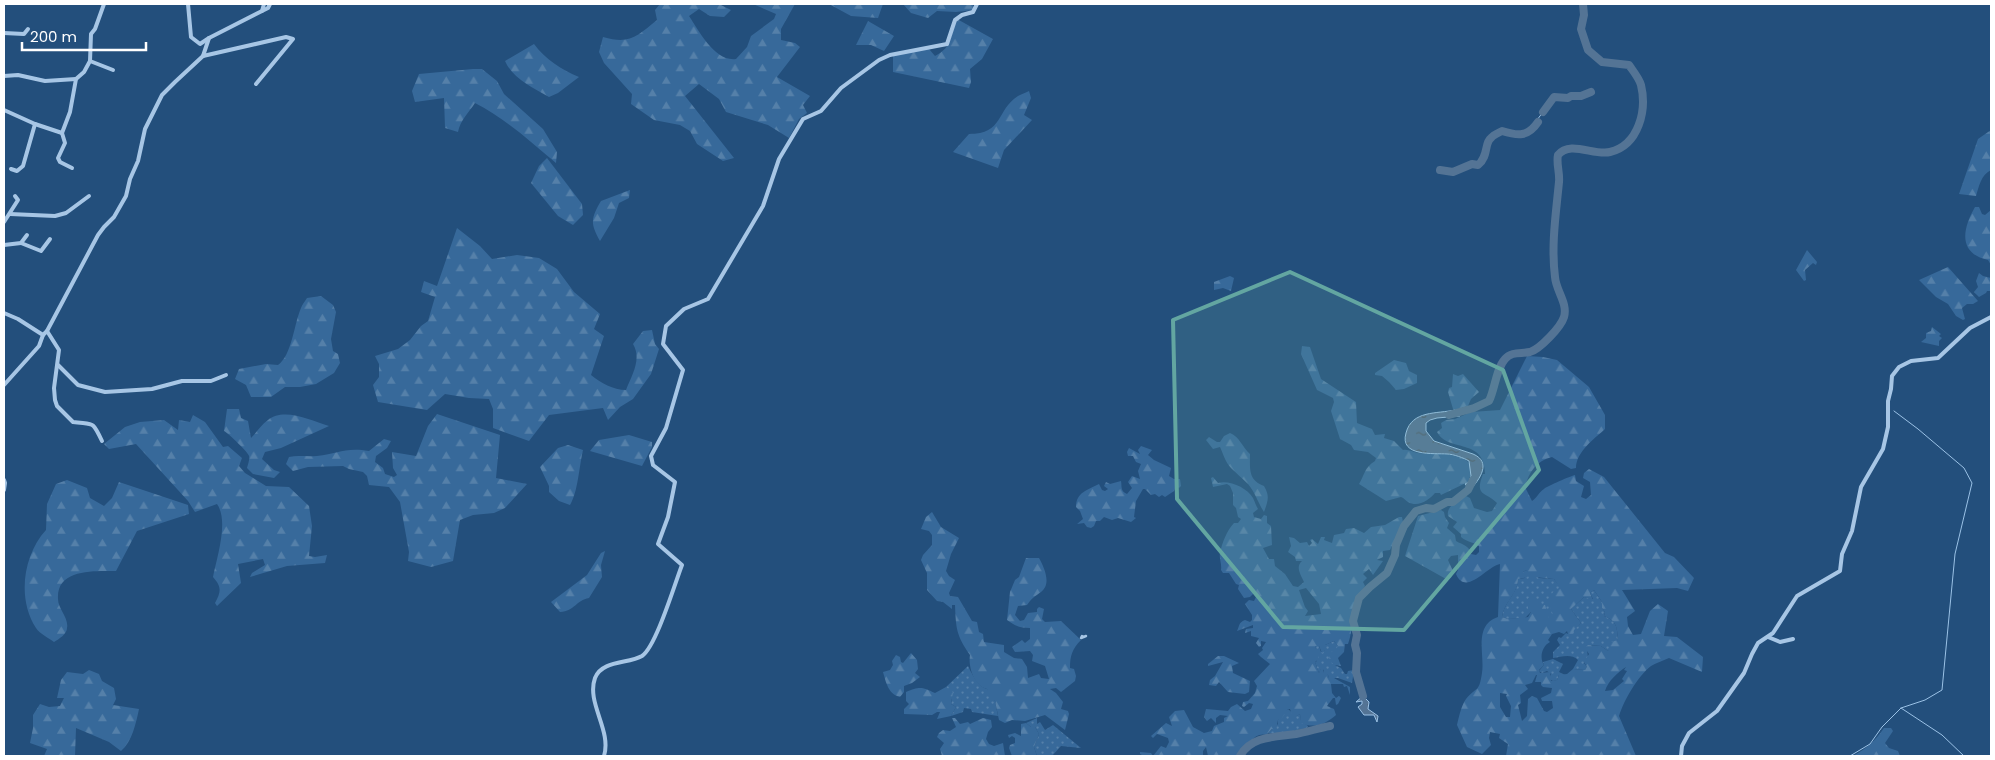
<svg xmlns="http://www.w3.org/2000/svg" width="1995" height="760" viewBox="0 0 1995 760" font-family="Poppins,sans-serif">
  <style>
    .grass { fill: url(#grass-dots) }
    .forest { fill: url(#forest-firs); fill-rule: evenodd }
    .water { fill: url(#water-ripples); stroke: #9bc2e6 }
    .lines { fill: none; stroke-linecap: round; stroke-linejoin: round }
    .stream { stroke: #9bc2e6; stroke-width: 1 }
    .river { stroke: #547495; stroke-width: 8 }
    .pedestrian { stroke: #a7c6e5; stroke-width: 2.5 }
    .minor { stroke: #a7c6e5; stroke-width: 4 }
    .marked { fill: #63a6a1; fill-opacity: 0.2; stroke: #63a6a1; stroke-width: 4; stroke-linejoin: round }
  </style>
  <defs>
    <pattern id="grass-dots" width="8" height="8" patternUnits="userSpaceOnUse" patternTransform="scale(1.25)"><rect width="8" height="8" fill="#37699a"/><path d="M2 2h.1M6 6h.1" fill="none" stroke="#5580a9" stroke-width="1.8" stroke-linecap="round"/></pattern>
    <pattern id="forest-firs" width="22" height="20" patternUnits="userSpaceOnUse" patternTransform="scale(1.25)"><rect width="22" height="20" fill="#37699a"/><path d="M5 1l3.5 6h-7zM16 11l3.5 6h-7z" fill="#5580a9"/></pattern>
    <pattern id="water-ripples" width="26" height="14" patternUnits="userSpaceOnUse" patternTransform="scale(1.25)"><rect width="26" height="14" fill="#547495"/><path d="M2 4q2-2 4 0t4 0M15 11q2-2 4 0t4 0" fill="none" stroke="#505e6d"/></pattern>
  </defs>
  <rect width="100%" height="100%" fill="#234f7c"/>
  <g class="grass">
    <path d="M 1526,570 L 1539,578 L 1554,579 L 1561,588 L 1554,618 L 1549,619 L 1531,612 L 1525,618 L 1508,619 L 1502,617 C 1504,602 1518,593 1518,579 L 1525,578 L 1523,572 Z"/>
    <path d="M 1594,590 L 1602,602 L 1602,608 L 1605,612 L 1604,616 C 1617,621 1617,627 1618,640 L 1608,651 L 1601,646 L 1591,645 L 1587,650 L 1588,657 L 1584,663 L 1587,667 L 1585,670 L 1573,669 L 1578,660 C 1571,653 1561,657 1553,658 L 1553,652 L 1560,645 L 1557,640 L 1559,637 L 1561,638 L 1566,633 L 1568,634 L 1581,623 L 1571,609 L 1584,597 L 1593,599 L 1590,593 Z"/>
    <path d="M 1334,641 L 1338,646 L 1335,665 L 1341,668 L 1345,674 L 1347,674 L 1348,671 L 1354,670 L 1352,683 L 1338,678 L 1329,678 L 1328,675 L 1324,673 L 1324,670 L 1321,669 L 1319,673 L 1315,662 L 1317,661 L 1315,645 L 1319,646 L 1321,652 L 1325,650 L 1325,645 Z"/>
    <path d="M 1553,659 L 1563,664 L 1559,672 L 1565,675 L 1559,675 L 1557,680 L 1553,681 L 1549,679 L 1551,674 L 1547,671 L 1542,673 L 1539,671 L 1544,665 L 1543,662 Z"/>
    <path d="M 968,666 C 972,674 978,687 987,689 L 995,701 L 998,716 L 972,712 L 971,709 L 964,708 L 963,712 L 951,716 L 956,707 L 951,704 L 952,699 L 946,687 Z"/>
    <path d="M 1288,709 L 1296,716 L 1300,714 L 1301,721 L 1308,726 L 1307,728 L 1280,734 L 1268,733 L 1278,724 L 1278,720 Z"/>
    <path d="M 1037,718 L 1037,724 L 1040,722 L 1045,730 L 1053,725 L 1081,748 L 1061,746 L 1052,756 L 1037,756 L 1034,747 L 1039,734 L 1035,727 L 1031,727 L 1026,723 Z"/>
  </g>
  <g class="forest">
    <path d="M 660,4 L 719,4 L 731,10 L 724,17 L 710,16 L 699,9 L 689,16 C 699,31 715,62 736,59 L 747,47 L 751,36 L 774,19 L 776,14 L 753,4 L 795,4 L 781,29 L 781,40 L 795,43 L 800,47 L 777,77 L 810,96 L 803,105 L 807,113 L 799,119 L 789,138 L 768,125 L 726,112 L 719,99 L 699,84 L 685,96 L 734,158 L 723,161 L 697,144 L 690,131 L 680,125 L 654,120 L 631,104 L 632,94 L 604,63 L 599,52 L 603,37 C 630,45 637,36 657,20 L 655,10 Z"/>
    <path d="M 829,4 L 883,4 L 878,18 L 851,16 Z"/>
    <path d="M 903,4 L 973,4 L 973,10 L 956,12 L 937,11 L 928,18 L 911,13 Z"/>
    <path d="M 957,19 L 993,39 L 982,59 L 970,69 L 971,82 L 969,88 L 893,72 L 893,55 L 929,49 L 935,56 C 953,47 950,35 957,19 Z"/>
    <path d="M 868,21 L 894,36 L 884,51 L 871,45 L 856,45 Z"/>
    <path d="M 534,44 C 545,59 562,70 579,77 L 558,93 L 549,97 C 532,87 513,79 505,61 Z"/>
    <path d="M 473,69 L 482,69 L 497,81 L 504,94 L 543,129 L 557,152 L 556,163 C 530,141 506,119 475,103 C 469,112 460,121 458,132 L 445,128 L 444,98 L 415,102 L 412,91 L 419,74 Z"/>
    <path d="M 1029,91 L 1031,98 L 1024,115 L 1032,120 L 1004,150 L 998,168 L 953,152 L 969,134 C 1004,134 996,110 1018,96 C 1021,94 1026,93 1029,91 Z"/>
    <path d="M 1991,130 L 1991,170 C 1981,175 1979,186 1976,196 L 1959,194 L 1978,139 Z"/>
    <path d="M 547,158 L 582,204 L 583,215 L 573,225 L 558,216 L 531,183 L 539,166 Z"/>
    <path d="M 630,190 L 629,198 L 619,203 L 614,218 L 600,241 C 590,223 591,218 601,201 Z"/>
    <path d="M 1975,207 L 1979,207 L 1982,214 L 1985,215 L 1991,210 L 1991,265 L 1988,260 C 1957,253 1963,228 1975,207 Z"/>
    <path d="M 457,228 L 480,246 L 492,259 L 517,255 L 539,258 L 557,269 L 574,292 L 600,314 L 594,329 L 604,336 L 591,375 C 601,383 613,390 626,390 C 632,375 642,359 633,344 L 643,331 L 652,330 L 655,344 L 659,349 L 651,374 L 633,399 L 620,407 L 608,420 L 603,408 L 549,415 L 529,441 L 493,428 L 493,409 L 489,399 L 469,398 L 445,394 L 427,410 L 378,402 L 373,385 L 379,377 L 379,364 L 375,356 L 398,349 L 410,340 L 421,326 L 428,321 L 435,297 L 421,292 L 424,281 L 437,286 Z"/>
    <path d="M 1807,250 L 1817,262 L 1816,265 L 1813,263 L 1805,270 L 1806,280 L 1804,281 L 1796,270 Z"/>
    <path d="M 1948,267 L 1978,301 L 1973,304 L 1967,304 L 1962,308 L 1965,319 L 1963,320 L 1956,316 L 1948,304 L 1936,297 L 1919,280 Z"/>
    <path d="M 1979,273 L 1983,276 L 1991,278 L 1991,291 L 1987,291 L 1986,293 L 1979,297 L 1974,292 L 1978,287 L 1976,281 Z"/>
    <path d="M 1230,276 L 1234,278 L 1231,291 L 1223,288 L 1214,290 L 1214,282 Z"/>
    <path d="M 321,296 L 333,305 L 336,312 L 331,339 L 333,351 L 338,354 L 340,363 L 334,373 L 316,384 L 300,387 L 285,387 L 271,397 L 251,397 L 246,385 L 235,379 L 239,369 L 266,364 L 278,365 C 292,355 294,324 301,308 C 302,305 305,301 307,298 Z"/>
    <path d="M 1932,327 L 1941,334 L 1939,336 L 1942,338 L 1939,341 L 1939,346 L 1921,342 L 1926,338 L 1926,333 L 1931,331 Z"/>
    <path d="M 1302,346 L 1310,347 L 1321,379 L 1356,402 L 1357,423 L 1372,429 L 1375,435 L 1385,434 L 1384,438 L 1394,441 L 1403,450 C 1409,449 1412,452 1418,453 C 1436,455 1484,449 1468,482 L 1441,495 L 1440,493 L 1435,493 C 1429,500 1418,508 1408,502 C 1406,501 1404,498 1401,497 L 1386,501 L 1359,484 C 1365,474 1364,468 1375,461 L 1376,458 L 1368,452 L 1354,450 L 1351,445 L 1340,439 L 1331,411 L 1334,402 L 1333,398 L 1317,390 L 1301,354 Z"/>
    <path d="M 1527,356 L 1543,357 L 1557,360 L 1589,387 L 1605,415 L 1605,429 C 1594,439 1576,452 1576,468 L 1571,469 L 1552,457 C 1536,461 1529,472 1525,487 L 1532,501 C 1537,498 1539,492 1544,489 C 1547,486 1571,476 1575,475 L 1576,481 L 1584,486 L 1581,497 L 1586,499 L 1591,495 L 1590,482 L 1583,478 L 1584,473 L 1589,469 L 1604,477 L 1665,553 L 1674,557 L 1694,578 L 1688,591 L 1677,588 L 1622,590 L 1635,611 L 1627,617 L 1628,626 L 1633,635 L 1641,634 L 1650,611 L 1658,604 L 1668,611 L 1664,636 L 1677,637 L 1703,657 L 1702,672 L 1669,658 C 1664,660 1656,663 1651,666 C 1638,676 1624,700 1619,716 L 1636,756 L 1506,756 L 1508,744 L 1499,738 L 1500,734 L 1490,732 L 1489,738 L 1491,745 L 1482,754 L 1467,747 L 1457,725 C 1459,717 1461,706 1466,699 C 1477,686 1479,693 1482,673 C 1485,655 1473,625 1498,617 L 1500,564 C 1487,566 1466,597 1456,574 L 1458,570 L 1458,555 L 1451,556 L 1448,560 L 1453,571 L 1451,578 L 1446,579 L 1405,556 L 1418,516 L 1441,510 L 1444,512 L 1445,517 L 1449,523 L 1447,528 L 1455,535 L 1456,541 C 1463,545 1470,546 1471,554 L 1476,555 L 1479,552 L 1479,546 C 1473,542 1467,542 1461,537 L 1461,534 L 1453,527 L 1457,522 L 1448,516 C 1446,505 1459,501 1466,496 L 1470,498 L 1474,508 L 1487,512 L 1492,511 L 1497,503 C 1486,491 1474,497 1483,474 L 1485,474 C 1485,437 1448,453 1437,432 L 1442,428 L 1441,423 L 1446,420 L 1455,419 L 1471,412 L 1500,410 ZM 1526,570 L 1534,577 L 1554,579 L 1560,588 L 1553,592 L 1548,600 L 1554,618 L 1549,618 L 1545,605 L 1539,604 C 1536,599 1534,597 1528,598 L 1528,610 L 1531,612 L 1528,617 L 1508,619 L 1502,617 C 1504,602 1518,594 1518,579 L 1528,577 L 1523,572 ZM 1594,590 L 1602,602 L 1602,608 L 1605,612 L 1604,616 C 1617,621 1617,627 1618,640 L 1611,642 L 1608,651 L 1601,646 L 1588,645 L 1585,648 L 1589,654 L 1584,662 L 1587,667 L 1585,670 L 1573,669 L 1567,674 L 1559,675 L 1557,680 L 1551,681 L 1550,672 L 1540,673 L 1539,670 L 1544,665 C 1539,658 1542,646 1550,642 L 1548,640 L 1552,634 L 1559,632 L 1564,634 L 1567,631 L 1568,634 L 1573,634 L 1574,630 L 1581,623 L 1571,609 L 1584,597 L 1593,600 L 1590,593 ZM 1626,667 L 1624,670 L 1627,671 L 1622,679 L 1624,681 L 1613,690 L 1605,691 C 1608,681 1618,672 1626,667 ZM 1536,675 L 1537,675 L 1535,682 L 1541,682 L 1541,685 L 1543,687 L 1552,688 L 1551,693 L 1541,698 L 1542,701 L 1552,701 L 1553,708 L 1547,712 L 1544,711 L 1537,698 L 1532,696 L 1528,699 L 1527,716 L 1522,721 L 1518,705 L 1521,703 L 1520,695 L 1528,689 L 1525,685 L 1532,683 ZM 1500,693 L 1507,694 L 1506,696 L 1511,706 L 1510,717 L 1506,717 L 1500,707 Z"/>
    <path d="M 1394,360 L 1406,363 L 1409,371 L 1417,375 L 1417,383 L 1404,389 L 1396,390 L 1389,382 L 1382,376 L 1375,375 L 1375,373 Z"/>
    <path d="M 1453,374 L 1458,376 L 1463,374 L 1479,392 L 1471,399 L 1468,406 L 1455,410 L 1453,409 L 1448,392 L 1449,388 L 1452,387 Z"/>
    <path d="M 227,409 L 239,409 L 241,418 L 248,421 L 251,438 C 257,432 261,425 268,420 C 284,407 312,421 329,426 L 281,448 L 265,452 L 262,459 L 274,470 L 280,472 L 274,478 L 253,474 L 247,468 C 248,464 250,459 249,456 C 249,453 228,433 224,431 Z"/>
    <path d="M 437,414 L 500,435 L 496,478 L 527,484 L 505,508 L 494,513 L 473,515 L 460,520 L 453,561 L 431,567 L 408,561 L 409,552 L 400,502 L 389,487 L 369,485 L 367,476 L 363,472 L 349,469 L 343,466 L 308,467 L 293,471 L 286,464 L 289,457 C 298,455 307,457 317,456 C 338,454 345,447 369,451 L 384,439 L 391,441 L 387,448 L 376,456 L 375,462 L 383,468 L 385,474 L 394,477 L 397,475 L 393,468 L 392,452 L 416,456 L 428,426 Z"/>
    <path d="M 193,415 L 205,422 L 223,447 L 228,446 L 242,458 L 239,466 L 245,473 L 266,486 L 289,487 L 309,506 L 312,526 L 309,556 L 315,557 L 327,555 L 325,563 L 287,566 L 250,577 L 252,573 L 265,565 L 263,559 L 238,564 L 241,583 L 217,606 L 215,603 C 221,592 222,587 213,577 C 217,557 229,521 217,504 L 195,512 L 188,501 L 136,444 L 109,449 L 104,444 L 125,427 L 140,422 L 164,420 L 178,430 L 179,420 L 190,422 Z"/>
    <path d="M 1230,433 C 1240,437 1242,447 1250,454 C 1250,469 1248,480 1264,486 C 1270,496 1268,501 1264,512 C 1258,503 1255,492 1248,484 C 1242,478 1236,473 1231,468 C 1225,462 1223,453 1220,447 L 1213,449 L 1206,440 L 1209,437 L 1217,442 L 1220,442 L 1224,436 Z"/>
    <path d="M 629,435 L 652,442 L 652,447 L 642,466 L 590,451 L 599,440 Z"/>
    <path d="M 568,445 L 583,450 C 579,467 578,492 570,505 L 559,501 L 549,492 L 549,486 L 540,467 L 558,448 Z"/>
    <path d="M 1141,446 L 1152,450 L 1148,455 L 1154,460 L 1171,468 L 1169,476 L 1174,479 L 1180,479 L 1181,486 L 1179,488 L 1176,486 L 1174,491 L 1165,497 L 1162,495 L 1159,497 L 1155,494 L 1151,495 L 1145,489 L 1143,489 L 1136,501 L 1134,517 L 1136,518 L 1131,522 L 1118,518 L 1112,520 L 1104,517 L 1100,521 L 1096,521 L 1094,526 L 1091,528 L 1087,527 L 1084,523 L 1077,524 L 1083,519 L 1080,511 L 1076,507 C 1076,492 1088,490 1099,484 L 1102,490 L 1105,491 L 1108,489 L 1104,486 L 1106,482 L 1110,484 L 1121,481 C 1122,486 1120,491 1127,494 L 1132,488 L 1128,482 L 1132,476 L 1140,479 L 1138,471 L 1141,464 L 1136,462 L 1133,456 L 1128,456 L 1127,452 L 1129,448 L 1140,454 L 1138,450 Z"/>
    <path d="M 1213,477 L 1218,483 C 1230,480 1247,488 1253,498 C 1255,502 1256,506 1258,509 L 1253,513 L 1254,517 L 1261,519 L 1264,515 L 1267,516 L 1267,523 L 1271,526 L 1272,545 L 1263,548 L 1269,559 L 1274,559 L 1275,566 L 1285,574 L 1293,586 L 1298,587 L 1304,582 C 1301,575 1295,567 1302,561 L 1296,561 L 1295,557 L 1288,552 L 1291,546 L 1289,537 L 1294,538 L 1300,543 L 1307,542 L 1309,546 L 1312,543 L 1310,540 L 1312,539 L 1318,544 L 1321,537 L 1325,537 L 1324,540 L 1332,543 L 1334,535 L 1344,533 L 1346,529 L 1354,528 L 1364,533 L 1371,527 L 1385,525 L 1399,517 L 1402,517 L 1403,522 L 1391,548 L 1390,550 L 1383,551 L 1383,557 L 1377,560 L 1383,561 L 1373,575 L 1369,569 L 1363,574 L 1367,578 L 1363,582 L 1365,586 C 1350,607 1355,625 1348,644 L 1345,644 L 1344,652 L 1338,658 L 1341,666 L 1335,665 L 1329,661 L 1330,653 L 1337,648 L 1338,646 L 1334,641 L 1325,645 L 1325,650 L 1322,653 L 1319,646 L 1315,646 L 1319,659 L 1315,662 L 1319,673 L 1321,668 L 1323,668 L 1324,673 L 1327,673 L 1329,678 L 1334,678 L 1350,687 L 1350,695 L 1347,686 L 1344,687 L 1343,684 L 1331,684 L 1332,693 L 1336,698 L 1339,696 L 1341,698 L 1338,704 L 1336,705 L 1335,698 L 1333,698 L 1327,706 L 1334,709 L 1336,715 C 1326,724 1314,729 1301,723 L 1300,714 L 1293,718 L 1290,709 L 1288,709 L 1282,718 L 1278,720 L 1276,730 L 1272,729 L 1266,735 C 1254,732 1247,746 1242,756 L 1208,756 L 1206,747 L 1203,751 L 1203,756 L 1144,756 L 1140,754 L 1140,752 L 1151,753 L 1153,756 L 1161,746 L 1166,748 L 1169,742 L 1168,738 L 1157,734 L 1153,738 L 1151,736 L 1166,723 L 1172,726 L 1169,717 L 1175,711 L 1184,710 L 1193,727 L 1204,733 L 1212,731 L 1214,726 L 1224,722 L 1224,718 L 1228,716 L 1220,715 L 1216,718 L 1216,723 L 1211,718 L 1207,721 L 1204,717 L 1206,709 L 1228,711 L 1231,707 L 1237,704 L 1245,711 L 1251,709 L 1253,704 L 1249,703 L 1244,707 L 1242,706 L 1243,702 L 1248,701 L 1255,693 L 1257,686 L 1254,681 L 1270,664 L 1261,657 L 1258,654 L 1263,650 L 1262,648 L 1266,642 L 1261,641 L 1261,646 L 1259,647 L 1256,643 L 1259,638 L 1251,636 L 1251,631 L 1245,633 L 1246,629 L 1253,628 L 1253,625 L 1237,631 C 1240,625 1238,623 1245,620 L 1250,622 L 1252,620 L 1252,615 L 1245,604 L 1249,600 L 1254,601 L 1256,597 L 1254,593 L 1250,597 L 1244,598 L 1238,589 L 1239,585 L 1236,584 L 1229,573 L 1223,573 L 1221,570 C 1222,564 1219,559 1220,553 C 1222,543 1227,530 1234,523 L 1238,523 L 1241,519 L 1238,517 L 1236,508 L 1233,505 L 1233,493 L 1230,486 L 1227,484 L 1213,487 L 1211,478 ZM 1306,588 L 1319,604 L 1321,614 L 1305,616 L 1308,611 L 1305,607 L 1299,590 Z"/>
    <path d="M 67,480 L 87,488 L 90,498 L 104,506 L 112,498 L 119,482 L 188,505 L 189,514 L 137,531 L 116,571 C 96,571 56,568 58,599 C 58,609 69,618 67,628 C 67,634 59,639 54,642 C 49,638 40,634 36,628 C 17,599 23,555 46,530 L 47,504 L 56,484 Z"/>
    <path d="M 932,512 L 941,527 L 959,538 L 951,554 L 946,571 L 949,576 L 955,580 L 949,593 L 950,596 L 958,597 L 972,621 L 977,622 L 979,632 L 983,634 L 984,642 L 1004,645 L 1004,652 L 1014,658 L 1022,659 L 1027,667 L 1028,678 L 1039,674 L 1041,678 L 1049,679 L 1045,666 L 1032,661 L 1033,655 L 1030,651 L 1015,652 L 1012,647 L 1022,640 L 1025,643 L 1030,639 L 1030,628 C 1020,628 1015,626 1007,620 L 1010,592 L 1015,580 L 1019,577 L 1026,558 L 1039,558 C 1044,567 1052,584 1041,592 C 1035,596 1031,599 1027,605 L 1018,606 L 1015,615 L 1020,621 L 1024,620 L 1028,613 L 1037,612 L 1037,609 L 1039,607 L 1044,609 L 1042,619 L 1045,622 L 1061,621 L 1081,640 C 1072,649 1070,656 1070,668 L 1074,669 L 1076,676 L 1075,681 L 1061,692 L 1056,688 L 1050,689 L 1056,693 L 1063,702 L 1061,709 L 1068,711 L 1069,714 L 1065,730 L 1045,715 L 1025,721 L 1012,720 L 1005,723 L 999,720 L 995,701 L 989,696 L 987,689 C 974,686 968,667 970,655 C 956,635 956,628 955,605 L 952,605 L 952,609 L 943,602 L 937,601 L 927,590 L 927,573 L 921,560 L 923,555 L 932,545 L 932,535 L 929,531 L 921,529 L 926,517 Z"/>
    <path d="M 605,551 L 601,565 L 602,577 L 589,598 C 576,600 575,611 560,612 L 551,602 L 587,575 L 601,553 Z"/>
    <path d="M 911,653 L 917,660 L 918,669 L 915,673 L 920,677 L 912,683 L 904,686 L 904,692 L 900,697 C 888,694 886,682 883,672 L 890,670 L 893,665 L 892,661 L 896,655 L 900,657 L 901,662 L 903,663 Z"/>
    <path d="M 1218,656 L 1224,656 L 1239,663 L 1232,666 L 1233,673 L 1250,681 L 1249,692 L 1245,694 L 1228,692 L 1219,682 L 1216,686 L 1209,685 L 1210,680 L 1215,676 L 1223,662 L 1208,666 L 1208,664 Z"/>
    <path d="M 89,670 L 99,674 L 102,681 L 114,688 L 116,699 L 113,705 L 139,709 C 136,723 132,742 121,751 L 109,742 L 76,728 L 75,756 L 44,756 L 47,749 L 30,743 L 33,728 L 33,715 L 40,704 L 49,707 L 60,706 L 64,698 L 57,698 L 61,680 L 67,672 L 83,674 Z"/>
    <path d="M 946,687 L 953,692 L 951,704 L 956,707 L 951,716 L 937,719 L 940,712 L 937,712 L 932,715 L 904,714 L 904,709 L 909,704 L 906,701 L 906,692 C 920,686 922,687 935,693 Z"/>
    <path d="M 952,718 L 955,718 L 960,724 L 968,722 L 970,724 L 983,718 L 991,720 L 992,727 L 988,732 L 986,739 L 989,744 L 994,746 L 1003,743 L 1005,756 L 942,756 L 940,749 L 944,743 L 937,737 L 939,733 L 943,730 L 950,731 L 956,727 Z"/>
    <path d="M 1026,723 L 1031,727 L 1035,727 L 1039,734 L 1034,747 L 1037,756 L 1012,756 L 1009,748 L 1010,745 L 1015,743 L 1015,738 L 1012,736 L 1009,738 L 1008,735 L 1015,733 L 1021,736 L 1021,724 Z"/>
    <path d="M 1884,728 L 1891,728 L 1893,731 L 1885,743 L 1889,748 L 1898,751 L 1900,756 L 1853,756 C 1866,749 1875,741 1884,728 Z"/>
  </g>
  <g class="water">
    <path d="M 1455,410 L 1460,416 L 1437,418 L 1430,420 L 1426,423 L 1426,431 L 1434,441 L 1473,454 C 1492,462 1480,479 1470,490 L 1465,484 L 1469,482 L 1471,476 L 1469,461 C 1464,458 1453,454 1447,454 C 1434,453 1399,457 1406,433 C 1412,410 1437,414 1455,410 Z"/>
    <path d="M 1363,696 L 1369,702 L 1368,709 L 1378,716 L 1377,722 L 1374,715 L 1364,715 L 1358,707 L 1362,704 L 1362,701 L 1356,702 Z"/>
  </g>
  <g class="lines">
    <g class="stream">
      <path d="M 1538,122 L 1537,120 L 1543,112"/>
      <path d="M 1901,708 L 1942,735 L 1964,756"/>
      <path d="M 1850,756 L 1870,744 L 1882,727 L 1901,708 L 1925,700 L 1942,690 L 1955,554 L 1972,483 L 1964,468 L 1918,429 L 1894,411"/>
    </g>
    <g class="river">
      <path d="M 1543,112 L 1554,97 L 1568,98 L 1571,96 L 1581,96 L 1591,92"/>
      <path d="M 1440,170 L 1453,172 L 1472,164 L 1478,165 C 1489,156 1484,143 1491,138 C 1493,135 1498,133 1502,131 C 1518,136 1528,137 1538,122"/>
      <path d="M 1449,415 L 1474,408 L 1489,401 C 1495,389 1496,369 1505,359 C 1512,351 1521,354 1530,352 C 1540,349 1561,327 1564,317 C 1568,303 1556,291 1555,277 C 1551,245 1556,213 1559,182 C 1560,173 1556,163 1558,155 C 1570,140 1594,156 1610,152 C 1639,145 1647,110 1641,85 C 1639,78 1633,71 1629,65 L 1602,62 L 1588,50 L 1581,29 L 1584,15 L 1583,4"/>
      <path d="M 1363,696 L 1356,672 L 1357,653 L 1355,645 L 1357,635 L 1353,621 L 1359,598 L 1370,587 L 1387,573 L 1395,555 L 1396,545 L 1404,526 L 1416,511 L 1426,508 L 1434,509 L 1447,502 L 1453,502 L 1468,490 L 1473,480"/>
      <path d="M 1240,756 C 1251,736 1275,737 1296,734 C 1307,732 1319,728 1330,726"/>
    </g>
    <path class="pedestrian" d="M 1084,637 L 1082,636 L 1081,638 L 1086,636"/>
    <g class="minor">
      <path d="M 188,4 L 191,37 L 200,44 L 209,38"/>
      <path d="M 262,11 L 268,8 L 270,4"/>
      <path d="M 4,33 L 24,34 L 28,29"/>
      <path d="M 203,56 L 209,38 L 262,11 L 264,4"/>
      <path d="M 90,61 L 91,34 L 95,29 L 104,4"/>
      <path d="M 4,76 L 18,75 L 45,81 L 76,79"/>
      <path d="M 4,110 L 35,124 L 62,133 L 70,112 L 76,79 L 84,72 L 90,61 L 113,70"/>
      <path d="M 62,133 L 65,143 L 58,158 L 60,162 L 72,168"/>
      <path d="M 11,169 L 17,171 L 23,166 L 35,124"/>
      <path d="M 10,214 L 55,216 L 66,213 L 89,196"/>
      <path d="M 4,222 L 18,200 L 15,196"/>
      <path d="M 21,243 L 41,251 L 50,239"/>
      <path d="M 4,245 L 21,243 L 27,235"/>
      <path d="M 4,313 L 18,319 L 43,335 L 39,346 L 4,385"/>
      <path d="M 47,331 L 59,350 L 54,388 L 55,400 L 57,406 L 73,422 C 94,425 92,420 102,441"/>
      <path d="M 43,335 L 47,331 L 98,235 L 104,227 L 114,217 L 126,196 L 130,179 L 138,161 L 145,129 L 162,95 L 175,82 L 203,56 L 286,37 L 293,39 L 256,84"/>
      <path d="M 58,365 L 78,385 L 105,392 L 152,389 L 182,381 L 211,381 L 226,375"/>
      <path d="M 4,480 L 5,483 L 4,490"/>
      <path d="M 1768,637 L 1780,642 L 1793,639"/>
      <path d="M 604,756 C 612,730 586,703 595,678 C 602,660 628,664 642,656 C 656,647 675,583 682,565 L 658,544 L 668,517 L 675,482 L 653,465 L 651,456 L 666,428 L 683,370 L 663,344 L 666,326 L 684,309 L 708,299 L 763,206 L 779,159 L 803,119 L 821,111 L 841,88 L 879,60 L 890,55 L 947,44 L 955,20 L 962,15 L 973,12 L 977,4"/>
      <path d="M 1681,756 L 1682,746 L 1689,733 L 1717,711 L 1744,673 L 1752,654 L 1758,643 L 1773,633 L 1797,596 L 1840,571 L 1842,554 L 1852,531 L 1861,487 L 1883,449 L 1888,427 L 1888,401 L 1891,389 L 1892,376 L 1899,367 L 1911,361 L 1938,358 L 1970,328 L 1991,317"/>
    </g>
  </g>
  <path class="marked" d="M 1290,272 L 1503,370 L 1539,470 L 1404,630 L 1283,627 L 1177,499 L 1173,320 Z"/>
  <rect width="1995" height="760" fill="none" stroke="#ffffff" stroke-width="10"/>
  <path d="M22 42v8h124v-8" fill="none" stroke="#ffffff" stroke-width="2.5"/>
  <text x="30" y="42" font-size="15" fill="#ffffff" stroke="#234f7c" stroke-width="4" paint-order="stroke">200 m</text>
</svg>
